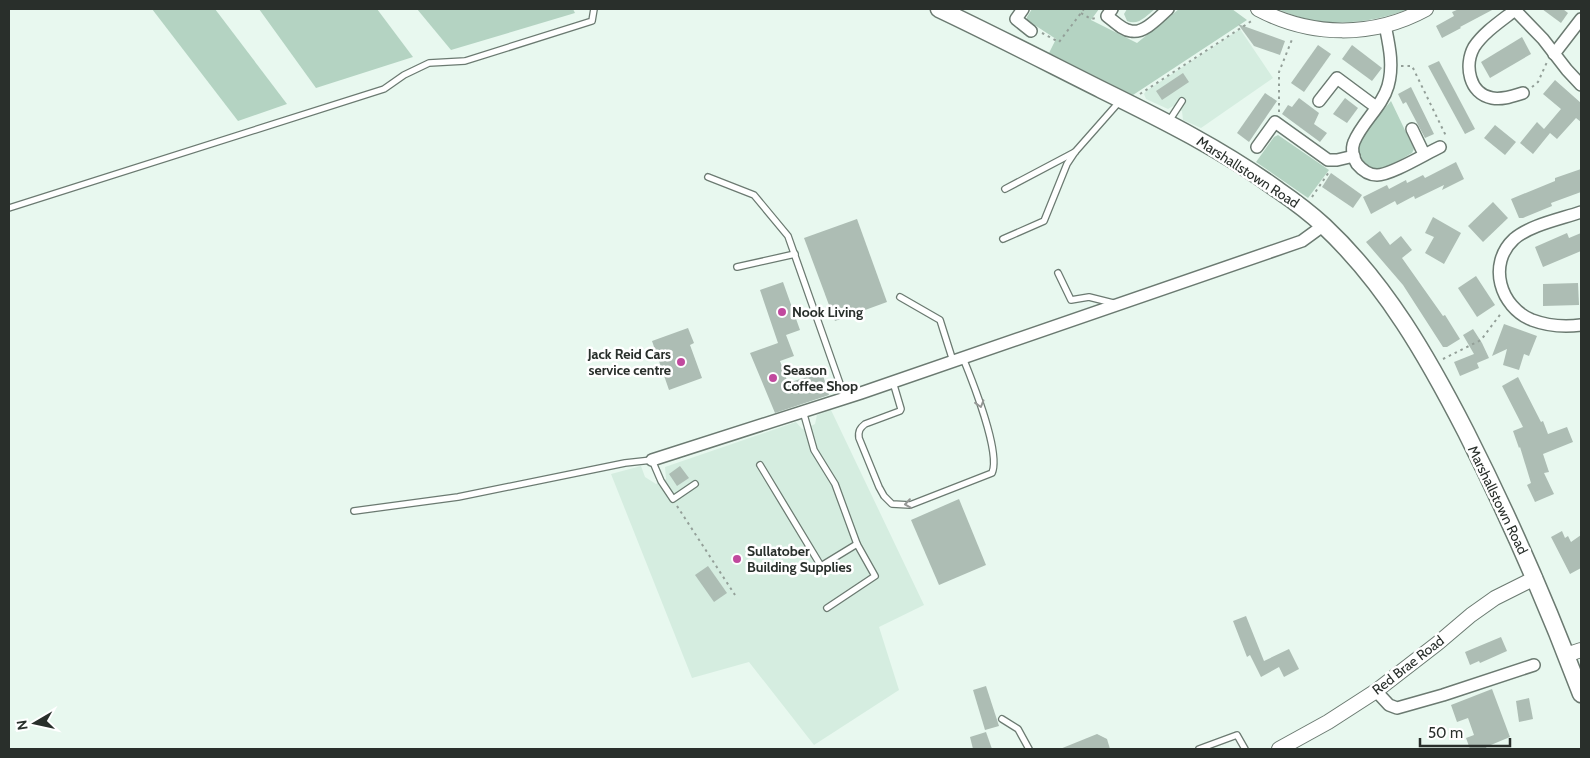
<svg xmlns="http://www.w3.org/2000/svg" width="1590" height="758" viewBox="0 0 1590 758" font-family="Cabin,sans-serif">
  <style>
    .built { fill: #d5ede0 }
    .green { fill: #b4d3c2 }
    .building { fill: #adbdb4 }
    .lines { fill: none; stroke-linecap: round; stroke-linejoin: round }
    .service-casing { stroke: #6b7a71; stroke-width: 8 }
    .minor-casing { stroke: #6b7a71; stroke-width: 14 }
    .tertiary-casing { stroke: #6b7a71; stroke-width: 16 }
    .secondary-casing { stroke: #6b7a71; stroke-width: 19 }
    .path { stroke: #939f98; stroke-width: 2; stroke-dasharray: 2.5 4; stroke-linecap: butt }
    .service { stroke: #fff; stroke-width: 5.5 }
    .minor { stroke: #fff; stroke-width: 11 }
    .tertiary { stroke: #fff; stroke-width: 14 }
    .secondary { stroke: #fff; stroke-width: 16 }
    .oneway { stroke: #949795 }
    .poi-dot { fill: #c1499e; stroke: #fff; stroke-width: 2 }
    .labels { text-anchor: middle; stroke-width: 5; stroke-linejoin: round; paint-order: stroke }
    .street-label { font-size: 14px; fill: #292f2b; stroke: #fff }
    .poi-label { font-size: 14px; font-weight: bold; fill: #292f2b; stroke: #fff; text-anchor: start }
  </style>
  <rect width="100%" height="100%" fill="#e8f8ef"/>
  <g class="built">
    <path d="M 1240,29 L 1273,78 L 1201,128 L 1183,120 L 1182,111 L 1173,106 L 1168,109 L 1146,99 L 1144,94 L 1146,91 Z"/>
    <path d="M 831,410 L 924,605 L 879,627 L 899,690 L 814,745 L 749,662 L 692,678 L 611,474 L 641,466 L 645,477 L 656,484 L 666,479 L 665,467 L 796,422 L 802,429 L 809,427 L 815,424 L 817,415 Z"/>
  </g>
  <g class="green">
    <path d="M 152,9 L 215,9 L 287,104 L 238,121 Z"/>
    <path d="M 259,9 L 377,9 L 413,57 L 316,88 Z"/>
    <path d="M 417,9 L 573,9 L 575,13 L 451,50 Z"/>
    <path d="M 1032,9 L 1099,9 L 1091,20 L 1137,43 L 1179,9 L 1232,9 L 1247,20 L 1133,95 L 1049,53 L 1056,39 L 1027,20 L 1027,17 Z"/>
    <path d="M 1127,9 L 1155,9 C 1147,15 1139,26 1127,21 L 1124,14 Z"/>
    <path d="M 1278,9 L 1409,9 C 1366,25 1320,29 1278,9 Z"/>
    <path d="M 1391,101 L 1414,149 L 1412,153 C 1397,161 1373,180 1361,159 C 1358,155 1357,150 1359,145 C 1364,132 1382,112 1391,101 Z"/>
    <path d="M 1278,135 L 1329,170 L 1308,198 L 1256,162 L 1274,137 Z"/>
  </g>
  <g class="building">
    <path d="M 1459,9 L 1494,9 L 1460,27 L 1461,28 L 1442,38 L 1436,26 L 1454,16 L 1452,12 Z"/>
    <path d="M 1542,9 L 1563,9 L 1568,13 L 1561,23 Z"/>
    <path d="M 1238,24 L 1285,41 L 1280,55 L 1254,46 Z"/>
    <path d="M 1522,37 L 1531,54 L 1490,78 L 1481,62 Z"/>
    <path d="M 1318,45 L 1331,54 L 1304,92 L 1291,83 Z"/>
    <path d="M 1352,45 L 1382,68 L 1372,81 L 1342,59 Z"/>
    <path d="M 1439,61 L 1475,129 L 1465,134 L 1428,66 Z"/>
    <path d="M 1183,73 L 1189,82 L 1162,100 L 1156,91 Z"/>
    <path d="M 1555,80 L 1581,103 L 1581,122 L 1576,118 L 1557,139 L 1550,133 L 1533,154 L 1520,143 L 1537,122 L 1544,129 L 1561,109 L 1543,94 Z"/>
    <path d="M 1411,87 L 1434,134 L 1425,138 L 1406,102 L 1403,104 L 1398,94 Z"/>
    <path d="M 1265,93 L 1277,101 L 1249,142 L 1237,133 Z"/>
    <path d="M 1299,98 L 1319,113 L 1314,124 L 1327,133 L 1320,142 L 1282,114 L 1288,105 L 1292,107 Z"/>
    <path d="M 1345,98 L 1358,108 L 1347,123 L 1333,114 Z"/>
    <path d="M 1495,125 L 1516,142 L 1505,155 L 1484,138 Z"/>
    <path d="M 1456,162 L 1464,179 L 1442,190 L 1444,185 L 1415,199 L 1414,196 L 1397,205 L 1395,201 L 1371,214 L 1363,197 L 1387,185 L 1389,189 L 1406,180 L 1407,183 L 1423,175 L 1425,178 Z"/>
    <path d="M 1581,169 L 1581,192 L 1551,203 L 1552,206 L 1523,218 L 1519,218 L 1511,199 L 1555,181 L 1555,178 Z"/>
    <path d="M 1331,173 L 1362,195 L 1353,208 L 1322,187 Z"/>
    <path d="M 1493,202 L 1508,218 L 1483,242 L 1468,226 Z"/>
    <path d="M 1433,217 L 1461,233 L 1444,264 L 1425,253 L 1434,237 L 1425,233 Z"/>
    <path d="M 857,219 L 887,302 L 835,321 L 804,238 Z"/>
    <path d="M 1380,231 L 1390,245 L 1401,236 L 1412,250 L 1402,258 L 1443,316 L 1445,315 L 1460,339 L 1447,347 L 1443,347 L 1403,285 L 1366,242 Z"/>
    <path d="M 1567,233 L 1569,238 L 1581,233 L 1581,251 L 1543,267 L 1535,247 Z"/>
    <path d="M 1476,276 L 1495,305 L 1477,317 L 1458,288 Z"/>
    <path d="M 783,282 L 800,330 L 786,335 L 794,356 L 780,361 L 788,383 L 822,372 L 829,395 L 775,413 L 750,353 L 778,343 L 760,290 Z"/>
    <path d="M 1578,283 L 1579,305 L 1543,306 L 1543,284 Z"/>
    <path d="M 1504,324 L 1537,336 L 1529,356 L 1524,354 L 1519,370 L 1503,365 L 1507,349 L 1492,356 Z"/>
    <path d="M 688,328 L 694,343 L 690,345 L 702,378 L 669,390 L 652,341 Z"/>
    <path d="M 1473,329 L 1482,343 L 1489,358 L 1477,363 L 1479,368 L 1460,376 L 1454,362 L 1474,354 L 1463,335 Z"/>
    <path d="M 1518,377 L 1541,422 L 1543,421 L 1548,434 L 1567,427 L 1573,442 L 1543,454 L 1549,472 L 1544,473 L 1554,494 L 1535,502 L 1527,485 L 1531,483 L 1520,447 L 1519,448 L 1513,431 L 1523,427 L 1502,386 Z"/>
    <path d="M 680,466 L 689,478 L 677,486 L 669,474 Z"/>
    <path d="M 959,499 L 986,565 L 939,585 L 911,520 Z"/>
    <path d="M 1562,531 L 1565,538 L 1568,536 L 1571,542 L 1581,535 L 1581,568 L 1570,574 L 1551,537 Z"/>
    <path d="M 708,566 L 727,593 L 714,602 L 695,575 Z"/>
    <path d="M 1246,616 L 1264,661 L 1289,649 L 1299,669 L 1284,677 L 1279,667 L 1261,677 L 1250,655 L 1247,657 L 1233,621 Z"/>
    <path d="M 1501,637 L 1507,651 L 1480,663 L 1479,661 L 1470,665 L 1465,652 Z"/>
    <path d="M 986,686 L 999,726 L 985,730 L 973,690 Z"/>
    <path d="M 1492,689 L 1510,737 L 1486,747 L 1487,749 L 1470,749 L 1466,738 L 1474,735 L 1468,718 L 1457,722 L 1451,705 Z"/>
    <path d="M 1529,698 L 1533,719 L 1519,722 L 1516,701 Z"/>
    <path d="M 986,732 L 992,749 L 973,749 L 970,737 Z"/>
    <path d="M 1097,734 L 1107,739 L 1110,749 L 1060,749 Z"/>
  </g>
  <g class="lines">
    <g class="service-casing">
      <g id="service">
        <path d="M 1169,121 L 1182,101"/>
        <path d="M 708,177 L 754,195 L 788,236 L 845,398"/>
        <path d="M 1005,189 L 1075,152"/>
        <path d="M 9,208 L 384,89 L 404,75 L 429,63 L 465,61 L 592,21 L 594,9"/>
        <path d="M 1003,239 L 1044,221 L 1067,164 L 1075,152 L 1120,101"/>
        <path d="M 737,267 L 795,254"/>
        <path d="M 1058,273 L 1071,300 L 1089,297 L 1113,303"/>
        <path d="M 900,297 L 940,320 L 953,361"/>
        <path d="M 893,382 L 901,409 L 900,411 L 865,424 C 860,428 858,431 859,438 L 879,487 L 884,496 L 892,504 L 910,505 L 992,473 C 1001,453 972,380 963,358"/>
        <path d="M 760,465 L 821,566 L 857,544 L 835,484 L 814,450 L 803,411"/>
        <path d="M 354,511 L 458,497 L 625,463 L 652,460 L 661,481 L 673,499 L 695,484"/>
        <path d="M 827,608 L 875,576 L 857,544"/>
        <path d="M 1002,719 L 1018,729 L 1029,749"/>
        <path d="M 1199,749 L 1237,735 L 1245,749"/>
      </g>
    </g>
    <g class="minor-casing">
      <g id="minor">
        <path d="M 1023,9 L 1016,19 L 1031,31"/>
        <path d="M 1112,9 L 1107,16 C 1114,21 1122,30 1131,31 C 1144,34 1159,17 1168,9"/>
        <path d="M 1514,9 L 1543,39 L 1567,70 L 1581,85"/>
        <path d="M 1515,10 C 1501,21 1484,32 1474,47 C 1464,65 1469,94 1492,98 C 1503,100 1513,96 1523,93"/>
        <path d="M 1385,25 C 1389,45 1394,65 1388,86 C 1382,107 1362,122 1354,142 C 1351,149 1353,158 1357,164 C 1362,170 1369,175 1377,175 C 1391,175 1425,154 1440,147"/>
        <path d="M 1554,54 L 1581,19"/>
        <path d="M 1319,101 L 1337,78 L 1376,107"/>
        <path d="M 1412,129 L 1424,154"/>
        <path d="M 1257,147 L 1275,122 L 1328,160 L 1337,160 L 1354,156"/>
        <path d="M 1581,212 C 1561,219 1530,225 1514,239 C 1487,264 1500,307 1532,320 C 1548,326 1565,327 1581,325"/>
        <path d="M 652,460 L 861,393 L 1302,241 L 1324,225"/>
        <path d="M 1376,691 L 1389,705 L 1397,708 L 1443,695 L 1534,665"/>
      </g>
    </g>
    <g class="tertiary-casing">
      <g id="tertiary">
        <path d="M 1258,9 C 1311,37 1373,38 1426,9"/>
        <path d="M 1566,655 L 1581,650"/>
        <path d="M 1279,749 L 1328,722 L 1376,691 L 1438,643 L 1471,615 L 1495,598 L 1535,578"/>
      </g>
    </g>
    <g class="secondary-casing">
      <path id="secondary" d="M 939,9 C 994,35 1048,63 1102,90 C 1163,120 1223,150 1278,190 C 1294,201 1310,213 1324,226 C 1386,284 1428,358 1466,432 C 1509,517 1547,604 1581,694"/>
    </g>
    <g class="path">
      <path d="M 1081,13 L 1091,19 L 1096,18"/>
      <path d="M 1042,33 L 1059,42 L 1084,9"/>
      <path d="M 1401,66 L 1412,66 L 1447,138"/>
      <path d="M 1532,87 L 1538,82 L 1547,62"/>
      <path d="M 1140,94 L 1253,20"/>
      <path d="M 1279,112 L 1279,72 L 1293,37"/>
      <path d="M 1312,197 L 1329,172"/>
      <path d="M 1443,359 L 1481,340 L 1502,312"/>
      <path d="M 677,506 L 735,595"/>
    </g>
    <use href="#service" class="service"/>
    <use href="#minor" class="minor"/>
    <use href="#tertiary" class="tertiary"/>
    <use href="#secondary" class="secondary"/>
  </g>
  <defs><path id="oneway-chevron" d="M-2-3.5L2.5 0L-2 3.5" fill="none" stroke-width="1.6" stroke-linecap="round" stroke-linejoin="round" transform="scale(1.25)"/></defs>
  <g class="oneway">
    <use href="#oneway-chevron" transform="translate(980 404) rotate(73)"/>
    <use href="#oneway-chevron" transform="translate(908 504) rotate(172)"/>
  </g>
  <g class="poi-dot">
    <circle cx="782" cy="312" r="5"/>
    <circle cx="681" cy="362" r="5"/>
    <circle cx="773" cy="378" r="5"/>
    <circle cx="737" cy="559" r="5"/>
  </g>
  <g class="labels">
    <g class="street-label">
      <text transform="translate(1248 172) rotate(33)" y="5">Marshallstown Road</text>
      <text transform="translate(1498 500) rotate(64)" y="5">Marshallstown Road</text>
      <text transform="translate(1408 665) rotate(-38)" y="5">Red Brae Road</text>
    </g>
    <g class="poi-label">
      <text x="792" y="317">Nook Living</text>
      <text x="671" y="359" text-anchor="end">Jack Reid Cars<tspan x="671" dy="16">service centre</tspan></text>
      <text x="783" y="375">Season<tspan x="783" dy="16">Coffee Shop</tspan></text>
      <text x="747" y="556">Sullatober<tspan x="747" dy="16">Building Supplies</tspan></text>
    </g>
  </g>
  <rect width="1590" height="758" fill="none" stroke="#292f2b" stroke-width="20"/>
  <g transform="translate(35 723) rotate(261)" stroke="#ffffff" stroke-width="4" paint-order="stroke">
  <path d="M0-4L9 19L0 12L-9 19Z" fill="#292f2b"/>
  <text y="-8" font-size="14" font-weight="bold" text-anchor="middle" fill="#292f2b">N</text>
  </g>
  <path d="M1420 738v8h90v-8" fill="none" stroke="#292f2b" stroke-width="2.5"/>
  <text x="1428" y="738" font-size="15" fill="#292f2b" stroke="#ffffff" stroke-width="4" paint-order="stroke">50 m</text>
</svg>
